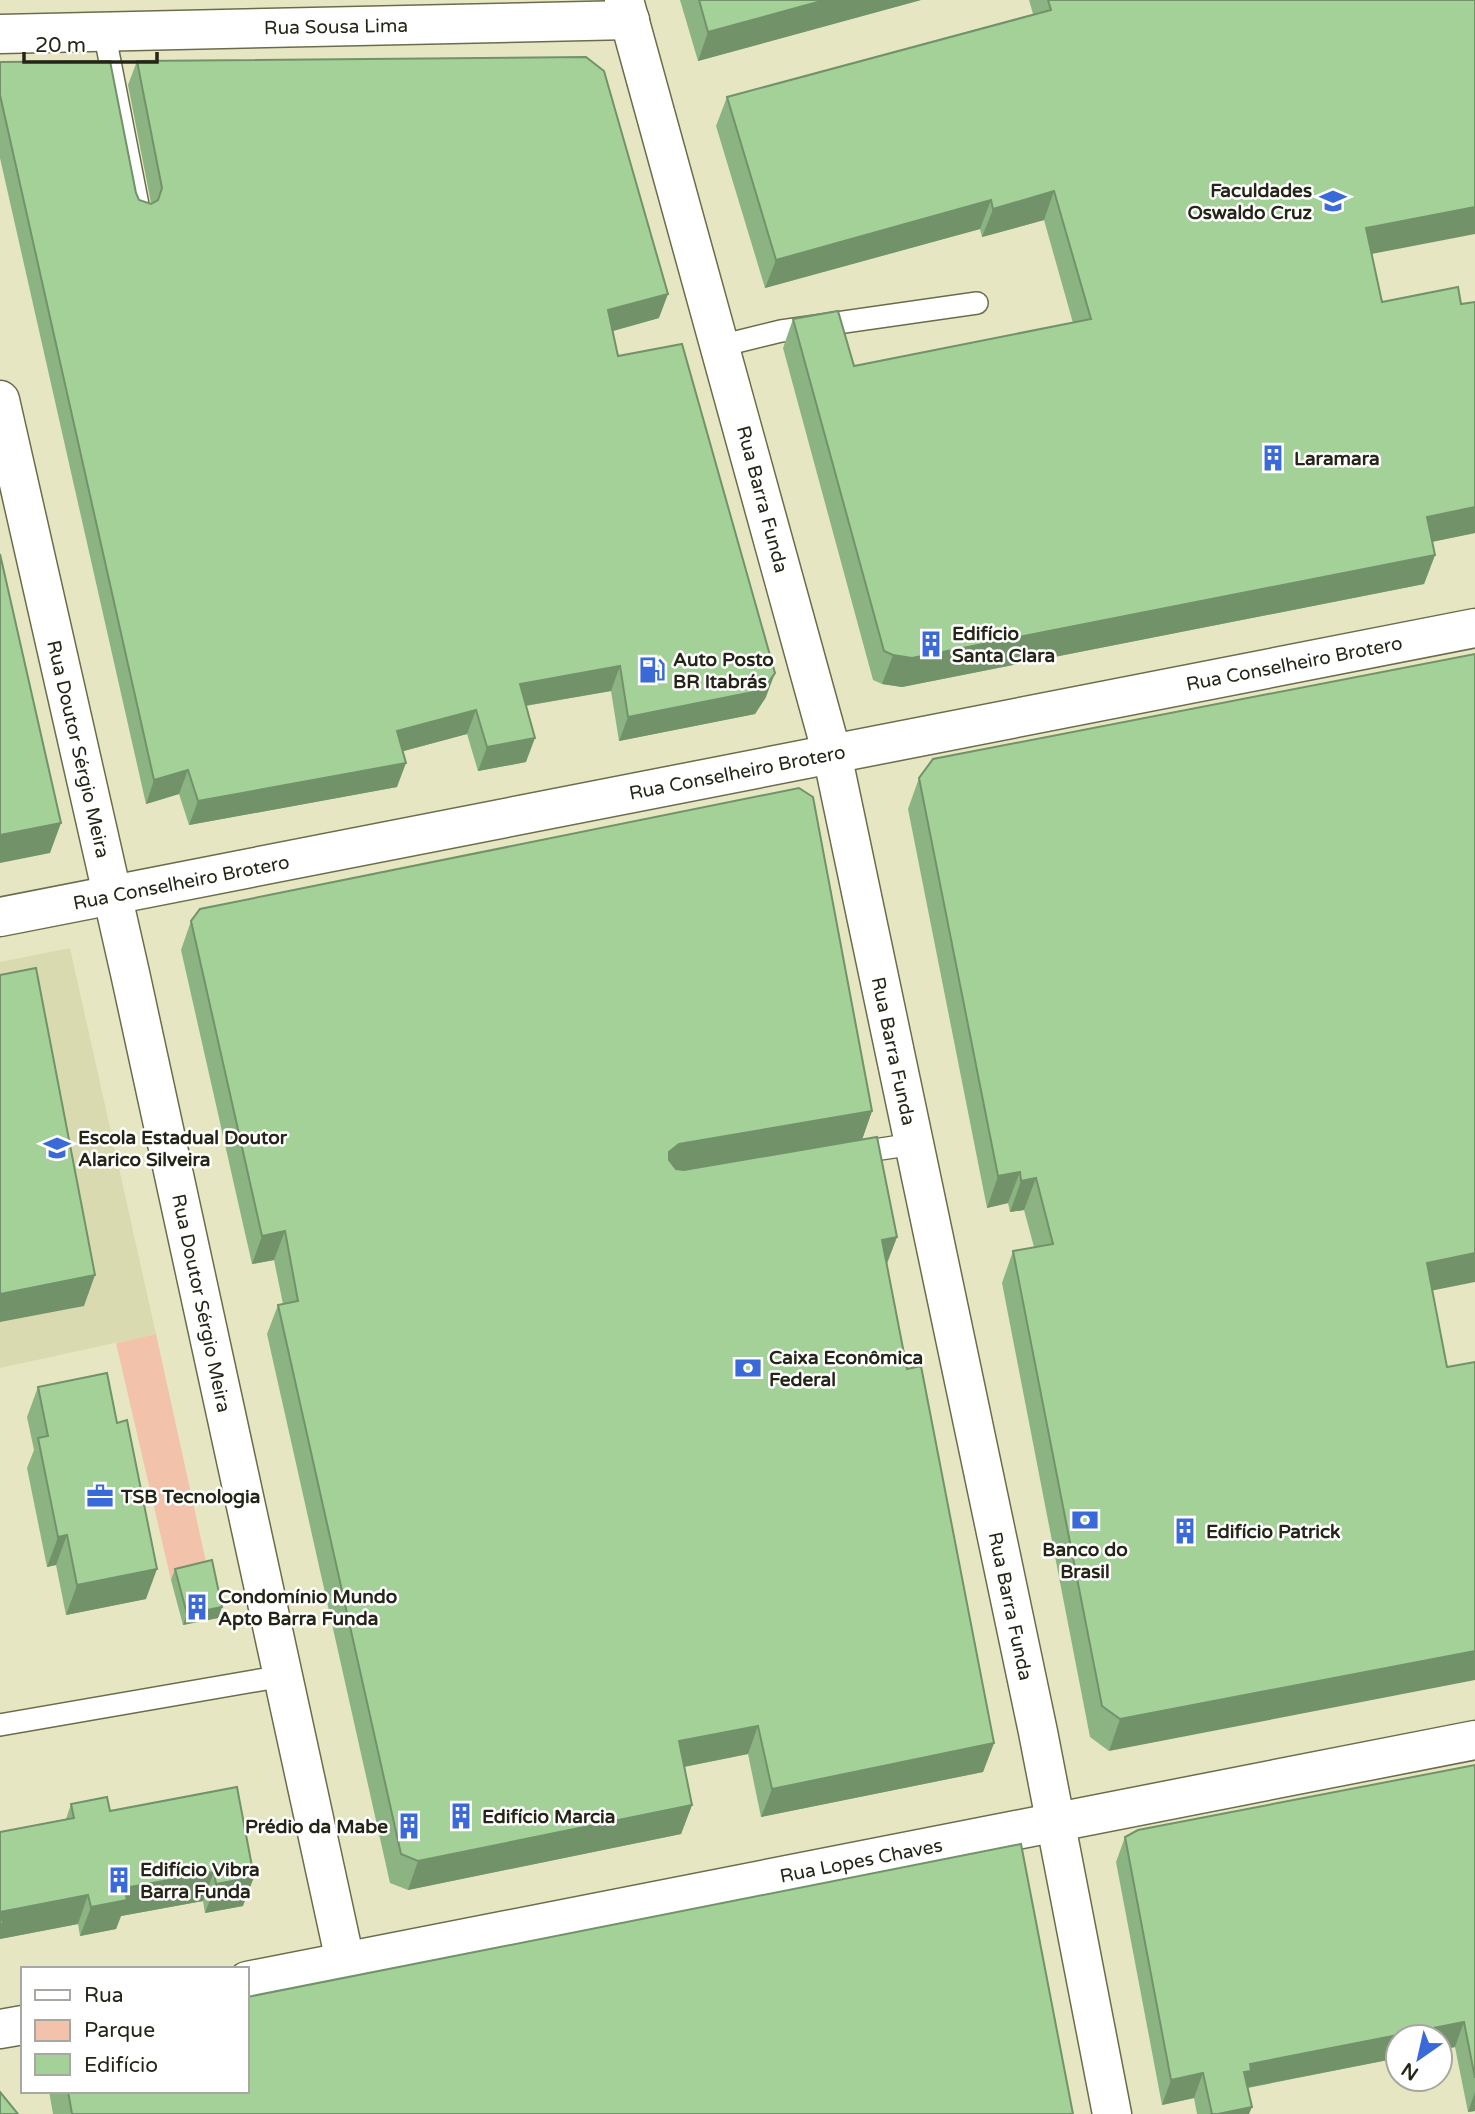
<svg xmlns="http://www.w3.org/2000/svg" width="1475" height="2114" viewBox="0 0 1475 2114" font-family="'Varela Round',sans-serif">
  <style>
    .built { fill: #dadab0 }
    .green { fill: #f2c2ab }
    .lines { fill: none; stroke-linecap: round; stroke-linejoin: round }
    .service-casing { stroke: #6c6c4c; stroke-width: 24 }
    .minor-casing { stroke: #6c6c4c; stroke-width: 41 }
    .tertiary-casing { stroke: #6c6c4c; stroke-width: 41 }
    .service { stroke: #fff; stroke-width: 21 }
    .minor { stroke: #fff; stroke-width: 38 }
    .tertiary { stroke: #fff; stroke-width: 38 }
    .wall { fill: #8cb483 }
    .shaded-wall { fill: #72926a }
    .building { fill: #a3d198; stroke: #72926a; stroke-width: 2 }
    .labels { text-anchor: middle; stroke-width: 5; stroke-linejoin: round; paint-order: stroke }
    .street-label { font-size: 19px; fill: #252517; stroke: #fff }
    .poi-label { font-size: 19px; font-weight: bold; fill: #252517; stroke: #fff; text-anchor: start }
  </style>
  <rect width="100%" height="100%" fill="#e6e7c2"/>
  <path class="built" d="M 70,948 L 156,1334 L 0,1368 L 0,962 Z"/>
  <path class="green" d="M 156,1334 L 208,1571 L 171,1580 L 116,1343 Z"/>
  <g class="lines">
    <g class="service-casing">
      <g id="service">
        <path d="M 104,31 L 140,215"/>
        <path d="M 720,346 L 781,331 L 977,303"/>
        <path d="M 854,1153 L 914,1144"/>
        <path d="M 0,1725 L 283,1676"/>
      </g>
    </g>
    <g class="minor-casing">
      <g id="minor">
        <path d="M 0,34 L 630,20"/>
        <path d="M 0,400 L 130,973 L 345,1961"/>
        <path d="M 0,917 L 1475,628"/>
        <path d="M 247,1981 L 1475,1740"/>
        <path d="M 0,2029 L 23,2025"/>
      </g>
    </g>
    <g class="tertiary-casing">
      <path id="tertiary" d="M 624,0 L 832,754 L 1038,1732 L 1112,2114"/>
    </g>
    <use href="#service" class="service"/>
    <use href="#minor" class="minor"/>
    <use href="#tertiary" class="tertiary"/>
  </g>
  <g class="wall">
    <path d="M 680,0 L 921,0 L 698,61 Z"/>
    <path d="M 1029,0 L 1475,0 L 1372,254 L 1382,302 L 1461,304 L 1475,302 L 1475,533 L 1432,542 L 1435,555 L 1424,584 L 902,687 L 882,684 L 873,680 L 783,348 L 793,319 L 854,366 L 1073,323 L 1044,220 L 982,237 L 980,229 L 765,288 L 716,126 L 727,97 L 1033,14 Z"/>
    <path d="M 137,61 L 659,318 L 612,331 L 618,356 L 766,697 L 755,714 L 619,741 L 611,691 L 526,706 L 526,762 L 478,771 L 467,734 L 403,751 L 397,787 L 189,825 L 179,794 L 146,804 L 0,158 L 0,62 L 136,193 L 139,200 L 151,203 L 128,85 Z"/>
    <path d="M 919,778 L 1432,1291 L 1109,1751 L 1090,1737 L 1002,1283 L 1013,1251 L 1034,1247 L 1024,1210 L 1010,1212 L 1008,1203 L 987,1208 L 908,809 Z"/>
    <path d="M 191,921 L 872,1111 L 862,1139 L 897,1237 L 887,1264 L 907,1369 L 994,1743 L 983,1772 L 761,1817 L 748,1754 L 684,1767 L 692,1805 L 681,1834 L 408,1890 L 390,1883 L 267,1334 L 278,1305 L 283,1304 L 274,1260 L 252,1264 L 181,950 Z"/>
    <path d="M 38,1387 L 146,1599 L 66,1615 L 56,1565 L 47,1567 L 27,1468 L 34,1450 L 27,1417 Z"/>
    <path d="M 175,1569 L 222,1607 L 218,1618 L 183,1625 L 171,1580 Z"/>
    <path d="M 1475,1765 L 1475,2111 L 1468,2112 L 1455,2047 L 1440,2050 L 1440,2037 L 1398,2037 L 1398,2058 L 1248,2088 L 1249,2114 L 1197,2114 L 1194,2098 L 1162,2105 L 1116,1862 L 1125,1837 Z"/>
    <path d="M 237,1787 L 243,1906 L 205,1913 L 203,1901 L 121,1916 L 116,1929 L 80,1936 L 78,1924 L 0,1939 L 0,1832 L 66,1819 L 71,1804 L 110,1811 Z"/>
    <path d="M 49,2091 L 247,2091 L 1073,2114 L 53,2114 Z"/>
  </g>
  <g class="shaded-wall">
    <path d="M 825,0 L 921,0 L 698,61 L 708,32 Z"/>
    <path d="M 1054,191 L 1044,220 L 982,237 L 993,209 Z"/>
    <path d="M 991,200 L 980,229 L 765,288 L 776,260 Z"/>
    <path d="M 1475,207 L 1475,234 L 1356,257 L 1366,228 Z"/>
    <path d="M 668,294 L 659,318 L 599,335 L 608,310 Z"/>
    <path d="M 1475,507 L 1475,533 L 1416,545 L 1427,517 Z"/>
    <path d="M 1435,555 L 1424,584 L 902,687 L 882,684 L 893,655 Z"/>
    <path d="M 620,666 L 611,691 L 511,708 L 520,684 Z"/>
    <path d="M 775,673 L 766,697 L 755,714 L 619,741 L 628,717 Z"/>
    <path d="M 476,710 L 467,734 L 389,755 L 397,731 Z"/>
    <path d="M 535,738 L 526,762 L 478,771 L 487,747 Z"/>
    <path d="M 406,763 L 397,787 L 189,825 L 198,801 Z"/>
    <path d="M 188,770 L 179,794 L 146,804 L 154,780 Z"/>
    <path d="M 61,823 L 50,853 L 0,863 L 0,835 Z"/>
    <path d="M 872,1111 L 862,1140 L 669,1173 L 669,1152 L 679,1144 Z"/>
    <path d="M 1020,1172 L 1008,1203 L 987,1208 L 998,1176 Z"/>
    <path d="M 1036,1178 L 1024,1210 L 1010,1212 L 1021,1181 Z"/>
    <path d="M 285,1231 L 274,1260 L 252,1264 L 262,1236 Z"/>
    <path d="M 897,1237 L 886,1265 L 882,1240 Z"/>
    <path d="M 1475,1253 L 1475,1282 L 1415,1294 L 1427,1263 Z"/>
    <path d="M 95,1275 L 84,1306 L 0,1322 L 0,1294 Z"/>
    <path d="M 67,1535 L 56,1565 L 47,1567 L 58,1537 Z"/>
    <path d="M 157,1569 L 146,1599 L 66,1615 L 77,1585 Z"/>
    <path d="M 222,1607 L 218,1618 L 183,1625 L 187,1614 Z"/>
    <path d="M 1475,1651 L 1475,1680 L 1109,1751 L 1120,1719 Z"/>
    <path d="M 758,1726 L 748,1754 L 668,1770 L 679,1741 Z"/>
    <path d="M 994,1743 L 983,1772 L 761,1817 L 772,1789 Z"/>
    <path d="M 692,1805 L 681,1834 L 408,1890 L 418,1861 Z"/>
    <path d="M 214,1872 L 203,1901 L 121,1916 L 116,1929 L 80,1936 L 91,1907 L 124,1888 Z"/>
    <path d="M 254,1877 L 243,1906 L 205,1913 L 216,1884 Z"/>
    <path d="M 88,1895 L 78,1924 L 0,1939 L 0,1912 Z"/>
    <path d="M 1464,2022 L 1455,2047 L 1440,2050 L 1440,2037 L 1398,2037 L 1398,2058 L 1245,2088 L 1244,2072 L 1250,2064 Z"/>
    <path d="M 1203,2073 L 1194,2098 L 1162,2105 L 1171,2080 Z"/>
    <path d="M 1475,2092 L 1475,2111 L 1468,2112 Z"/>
    <path d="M 1252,2107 L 1249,2114 L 1218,2114 Z"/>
  </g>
  <g class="building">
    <path d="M 699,0 L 825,0 L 708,32 Z"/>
    <path d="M 1048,0 L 1475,0 L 1475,207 L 1366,228 L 1382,302 L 1458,287 L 1461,304 L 1475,302 L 1475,507 L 1427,517 L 1435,555 L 912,658 L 893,655 L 884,651 L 793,319 L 838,311 L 854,366 L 1091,319 L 1054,191 L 993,209 L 991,200 L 776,260 L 727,97 L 1051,10 Z"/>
    <path d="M 586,57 L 604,71 L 668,294 L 608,310 L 618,356 L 682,344 L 775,673 L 763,690 L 628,717 L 620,666 L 520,684 L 535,738 L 487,747 L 476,710 L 397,731 L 406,763 L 198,801 L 188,770 L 154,780 L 0,95 L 0,62 L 110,61 L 136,193 L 139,200 L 151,204 L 158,200 L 162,188 L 137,61 Z"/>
    <path d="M 0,554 L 61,823 L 0,835 Z"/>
    <path d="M 1475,654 L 1475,1253 L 1427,1263 L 1447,1367 L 1475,1362 L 1475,1651 L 1120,1719 L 1102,1706 L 1013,1251 L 1053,1244 L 1036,1178 L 1021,1181 L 1020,1172 L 998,1176 L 919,778 L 933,759 Z"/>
    <path d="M 799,788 L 813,797 L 872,1111 L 679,1144 L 669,1152 L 669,1160 L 676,1169 L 684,1170 L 877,1137 L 897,1237 L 882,1240 L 907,1369 L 921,1366 L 994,1743 L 772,1789 L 758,1726 L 679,1741 L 692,1805 L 418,1861 L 401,1854 L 278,1305 L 298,1301 L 285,1231 L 262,1236 L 191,921 L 200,909 Z"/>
    <path d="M 36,968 L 95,1275 L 0,1294 L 0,975 Z"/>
    <path d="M 107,1373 L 117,1423 L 127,1420 L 157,1569 L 77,1585 L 67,1535 L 58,1537 L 38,1438 L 48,1436 L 38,1387 Z"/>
    <path d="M 212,1560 L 222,1607 L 187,1614 L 175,1569 Z"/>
    <path d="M 1475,1765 L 1475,2078 L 1464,2022 L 1250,2064 L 1251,2071 L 1244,2072 L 1252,2107 L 1218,2114 L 1212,2114 L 1203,2073 L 1171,2080 L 1125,1837 L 1138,1830 Z"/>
    <path d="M 237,1787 L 254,1877 L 216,1884 L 214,1872 L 124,1888 L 127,1900 L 91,1907 L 88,1895 L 0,1912 L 3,1924 L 0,1924 L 0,1832 L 74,1818 L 71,1804 L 107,1797 L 110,1811 Z"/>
    <path d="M 1021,1844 L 1073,2114 L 72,2114 L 68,2091 L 247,2091 L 247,1997 Z"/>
    <path d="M 0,2092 L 18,2114 L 0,2114 Z"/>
  </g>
  <defs>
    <g id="university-bare" transform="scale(2.1)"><path d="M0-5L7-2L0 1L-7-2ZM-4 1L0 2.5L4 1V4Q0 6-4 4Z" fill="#3a69d9" stroke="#fff" stroke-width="2.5" paint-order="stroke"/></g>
    <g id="building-bare" transform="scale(2.1)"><path d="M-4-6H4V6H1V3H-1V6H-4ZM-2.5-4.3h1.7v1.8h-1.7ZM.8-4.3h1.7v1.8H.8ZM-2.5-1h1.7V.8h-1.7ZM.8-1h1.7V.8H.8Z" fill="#3a69d9" stroke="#fff" stroke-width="2.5" paint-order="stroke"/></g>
    <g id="fuel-bare" transform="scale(2.1)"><path d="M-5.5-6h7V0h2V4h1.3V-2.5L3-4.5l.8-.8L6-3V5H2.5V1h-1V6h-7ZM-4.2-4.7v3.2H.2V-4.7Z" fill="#3a69d9" stroke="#fff" stroke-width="2.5" paint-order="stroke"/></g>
    <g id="school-bare" transform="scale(2.1)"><path d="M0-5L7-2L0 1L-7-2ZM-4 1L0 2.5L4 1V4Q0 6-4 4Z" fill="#3a69d9" stroke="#fff" stroke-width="2.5" paint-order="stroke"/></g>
    <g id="bank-bare" transform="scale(2.1)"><path d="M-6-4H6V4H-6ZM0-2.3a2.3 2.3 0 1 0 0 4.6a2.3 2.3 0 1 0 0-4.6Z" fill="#3a69d9" stroke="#fff" stroke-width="2.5" paint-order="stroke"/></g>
    <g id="office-bare" transform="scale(2.1)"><path d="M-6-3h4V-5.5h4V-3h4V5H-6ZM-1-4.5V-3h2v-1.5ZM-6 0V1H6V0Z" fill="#3a69d9" stroke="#fff" stroke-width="2.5" paint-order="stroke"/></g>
  </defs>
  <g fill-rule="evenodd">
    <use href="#university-bare" x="1333" y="201"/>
    <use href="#building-bare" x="1273" y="458"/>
    <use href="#building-bare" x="931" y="644"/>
    <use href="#fuel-bare" x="652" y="670"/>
    <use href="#school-bare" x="57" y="1148"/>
    <use href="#bank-bare" x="748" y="1368"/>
    <use href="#office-bare" x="100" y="1496"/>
    <use href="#bank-bare" x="1085" y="1520"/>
    <use href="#building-bare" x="1185" y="1531"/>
    <use href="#building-bare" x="197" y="1607"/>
    <use href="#building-bare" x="461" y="1816"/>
    <use href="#building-bare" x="409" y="1826"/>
    <use href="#building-bare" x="119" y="1880"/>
  </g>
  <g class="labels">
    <g class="street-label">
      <text transform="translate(336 26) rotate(-1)" y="7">Rua Sousa Lima</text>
      <text transform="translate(763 499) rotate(75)" y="7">Rua Barra Funda</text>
      <text transform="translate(1294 663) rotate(-11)" y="7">Rua Conselheiro Brotero</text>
      <text transform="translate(79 749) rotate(77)" y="7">Rua Doutor Sérgio Meira</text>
      <text transform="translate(737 772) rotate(-11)" y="7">Rua Conselheiro Brotero</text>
      <text transform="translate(181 882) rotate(-11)" y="7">Rua Conselheiro Brotero</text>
      <text transform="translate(894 1051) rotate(78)" y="7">Rua Barra Funda</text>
      <text transform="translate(202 1303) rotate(78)" y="7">Rua Doutor Sérgio Meira</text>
      <text transform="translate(1011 1606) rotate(78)" y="7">Rua Barra Funda</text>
      <text transform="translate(861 1860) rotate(-11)" y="7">Rua Lopes Chaves</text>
    </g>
    <g class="poi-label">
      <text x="1312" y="197" text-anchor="end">Faculdades<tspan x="1312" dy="22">Oswaldo Cruz</tspan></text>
      <text x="1294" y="465">Laramara</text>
      <text x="952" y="640">Edifício<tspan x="952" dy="22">Santa Clara</tspan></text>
      <text x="673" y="666">Auto Posto<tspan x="673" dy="22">BR Itabrás</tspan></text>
      <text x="78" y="1144">Escola Estadual Doutor<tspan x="78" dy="22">Alarico Silveira</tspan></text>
      <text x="769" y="1364">Caixa Econômica<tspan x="769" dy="22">Federal</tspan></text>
      <text x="121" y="1503">TSB Tecnologia</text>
      <text x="1206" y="1538">Edifício Patrick</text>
      <text x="1085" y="1556" text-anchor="middle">Banco do<tspan x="1085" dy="22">Brasil</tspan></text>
      <text x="218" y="1603">Condomínio Mundo<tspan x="218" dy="22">Apto Barra Funda</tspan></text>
      <text x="482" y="1823">Edifício Marcia</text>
      <text x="388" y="1833" text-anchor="end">Prédio da Mabe</text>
      <text x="140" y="1876">Edifício Vibra<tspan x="140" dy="22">Barra Funda</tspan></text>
    </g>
  </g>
  <rect x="21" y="1967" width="228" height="126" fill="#ffffff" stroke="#a8a8a2" stroke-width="2"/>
  <rect x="35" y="1990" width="35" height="10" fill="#ffffff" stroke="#a8a8a2" stroke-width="2"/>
  <text x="84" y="2002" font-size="21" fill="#252517">Rua</text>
  <rect x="35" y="2020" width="35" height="21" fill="#f2c2ab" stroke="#a8a8a2" stroke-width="2"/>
  <text x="84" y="2037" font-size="21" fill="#252517">Parque</text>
  <rect x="35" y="2054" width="35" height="21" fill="#a3d198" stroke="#a8a8a2" stroke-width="2"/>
  <text x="84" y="2072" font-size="21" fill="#252517">Edifício</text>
  <g transform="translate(1419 2058) rotate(214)"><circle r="33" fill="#ffffff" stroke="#a8a8a2" stroke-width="2"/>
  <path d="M0-5L12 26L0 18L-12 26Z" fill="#3a69d9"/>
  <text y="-10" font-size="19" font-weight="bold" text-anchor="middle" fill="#252517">N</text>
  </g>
  <path d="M24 52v10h133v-10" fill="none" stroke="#252517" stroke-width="3.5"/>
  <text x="35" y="52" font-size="21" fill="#252517" stroke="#ffffff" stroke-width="5" paint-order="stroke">20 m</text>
</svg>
